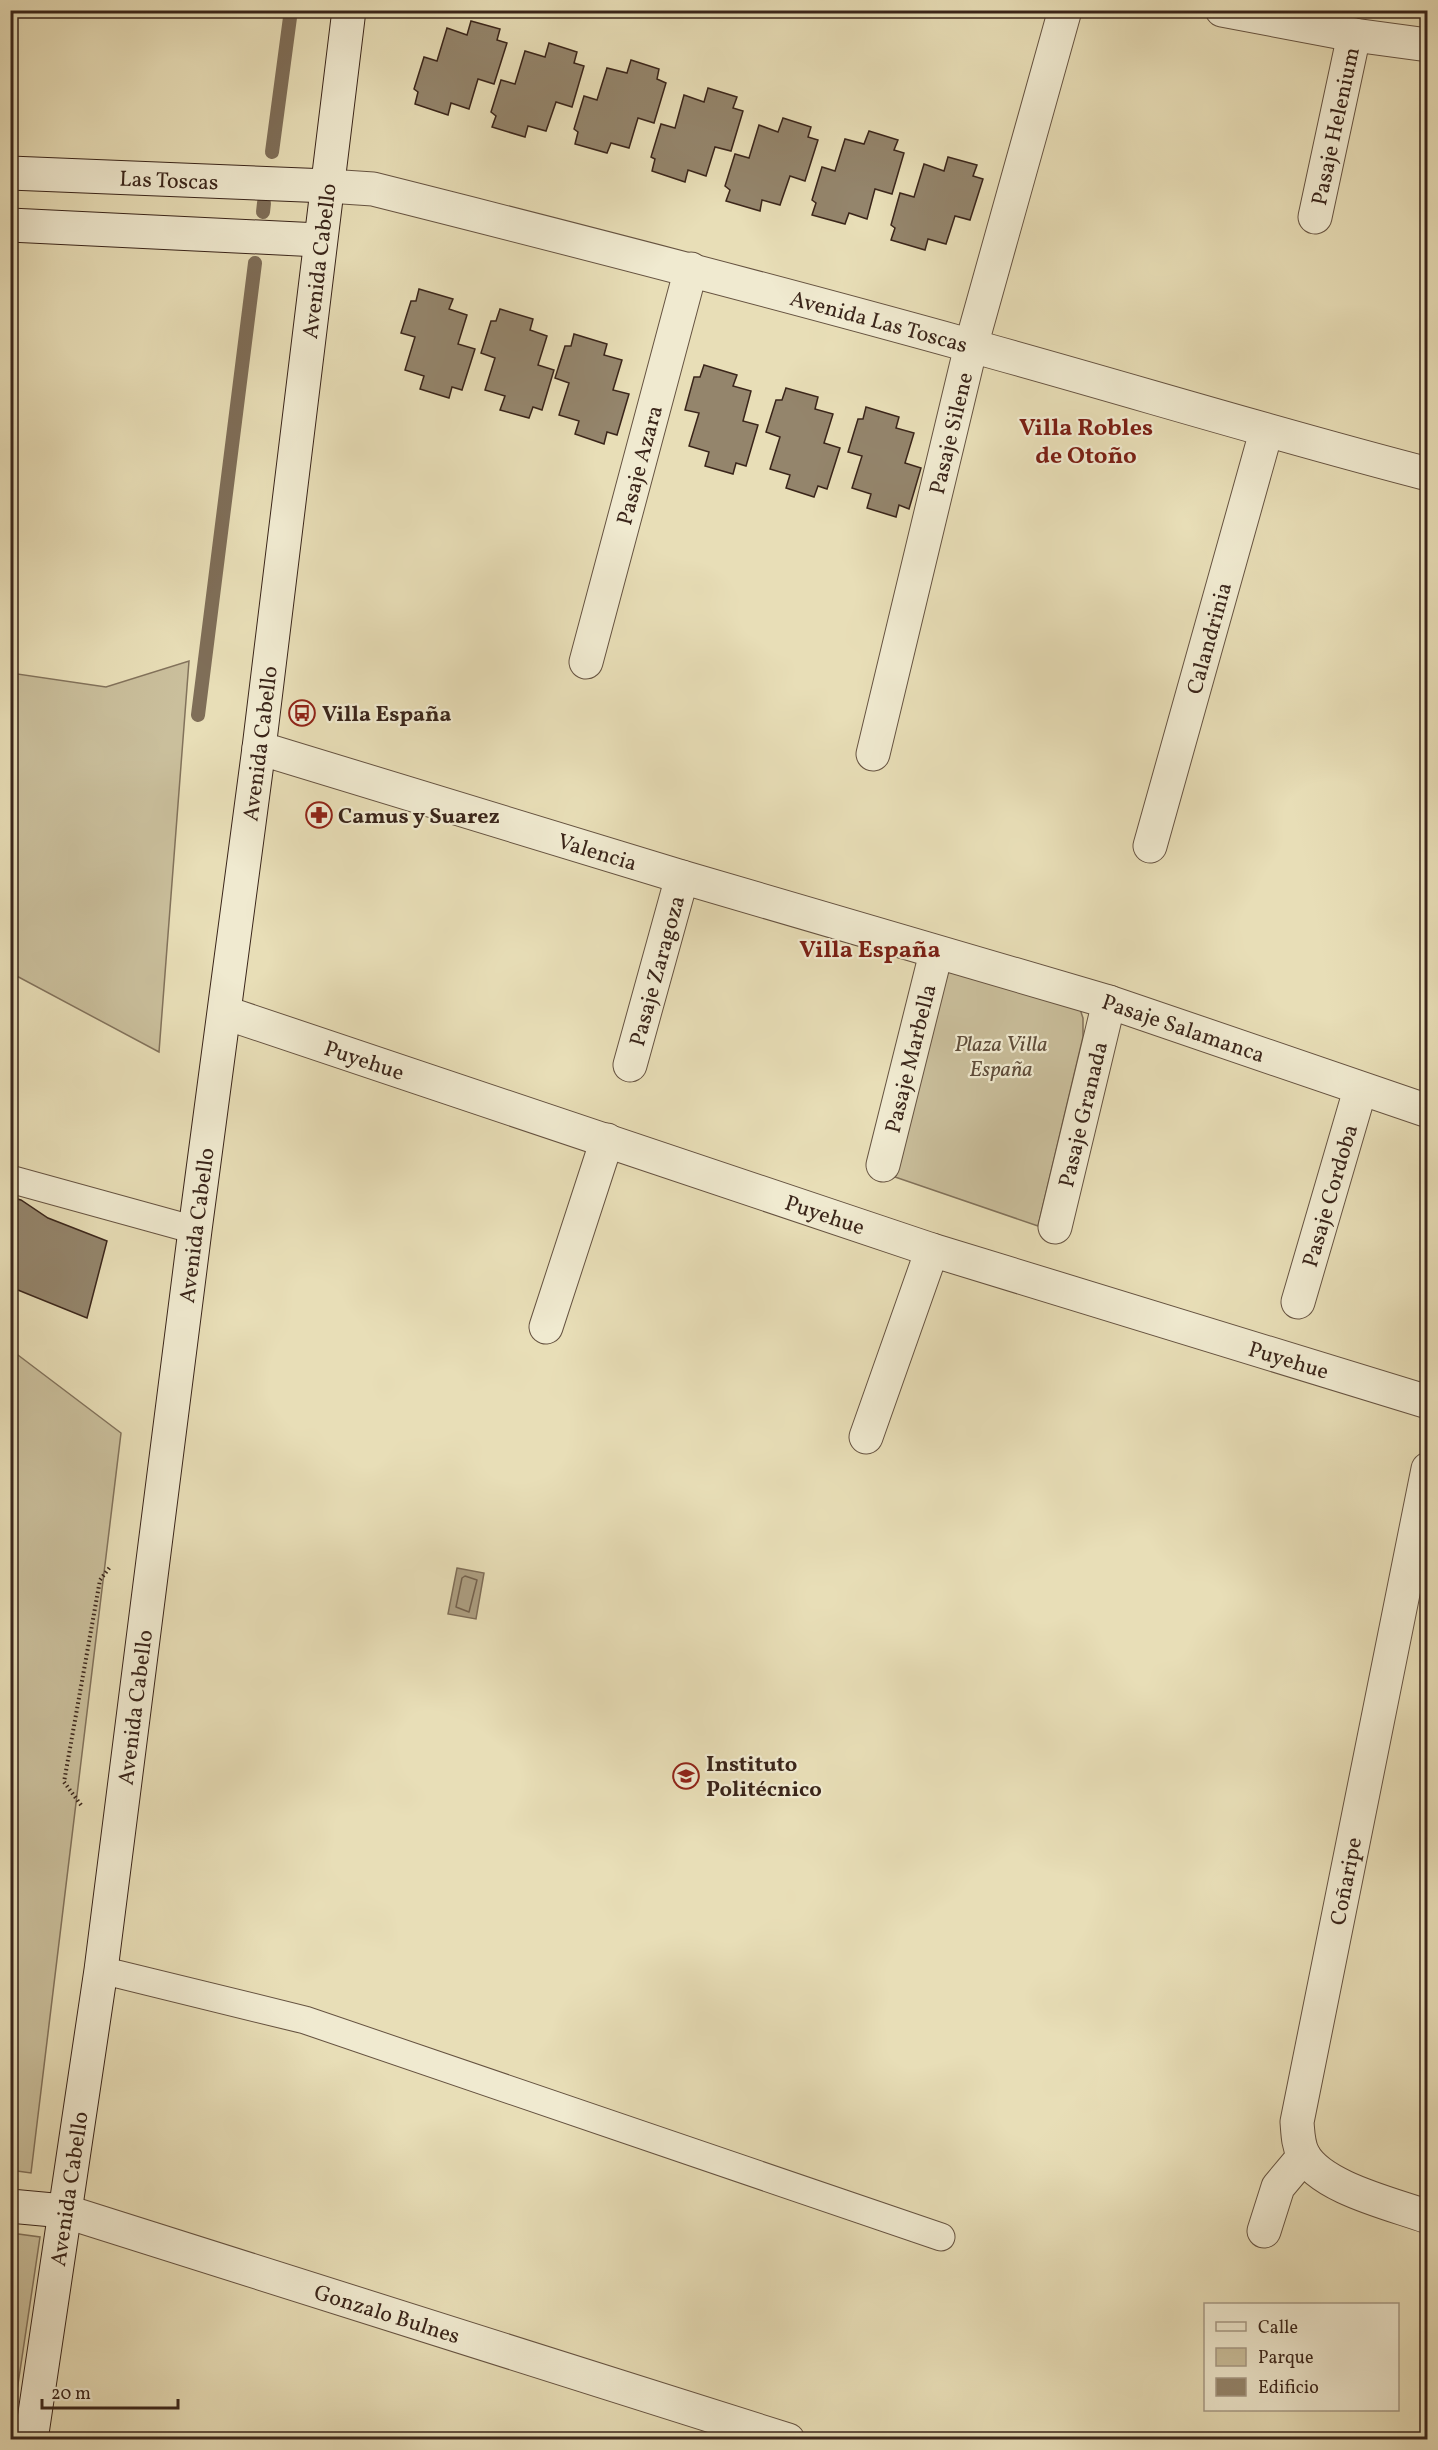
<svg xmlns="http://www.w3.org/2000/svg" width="1438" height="2450" viewBox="0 0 1438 2450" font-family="Vollkorn,serif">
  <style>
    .green { fill: #cabf9c; stroke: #82725b; stroke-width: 1.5 }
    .water { fill: #ad9f82; stroke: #7f6e58; stroke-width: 1.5 }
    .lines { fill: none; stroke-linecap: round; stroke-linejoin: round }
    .shore { stroke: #74624e; stroke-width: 1.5 }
    .stream { stroke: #7f6e58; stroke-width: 14 }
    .building { fill: #94856c; stroke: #3a251a; stroke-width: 1.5 }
    .lane-casing { stroke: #665341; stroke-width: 29 }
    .street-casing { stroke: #665341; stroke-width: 35 }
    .secondary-casing { stroke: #3a251a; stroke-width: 35 }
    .path { stroke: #3a251a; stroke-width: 4; stroke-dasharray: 1.5 3; stroke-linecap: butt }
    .lane { stroke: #f0ead0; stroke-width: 27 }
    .street { stroke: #f0ead0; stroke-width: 33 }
    .secondary { stroke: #f0ead0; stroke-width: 33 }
    .labels { text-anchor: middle; stroke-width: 4.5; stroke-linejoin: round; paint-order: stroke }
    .street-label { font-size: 22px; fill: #3a251a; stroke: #f0ead0 }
    .poi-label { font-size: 22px; font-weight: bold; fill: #3a251a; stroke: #f0ead0; text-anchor: start }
    .park-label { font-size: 22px; font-style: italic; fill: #5e4c3a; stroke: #f0ead0 }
    .neighbourhood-label { font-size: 24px; font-weight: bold; fill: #7a1f14; stroke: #f0ead0 }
  </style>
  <rect width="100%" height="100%" fill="#e8deb7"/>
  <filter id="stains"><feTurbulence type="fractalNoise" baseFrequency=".00333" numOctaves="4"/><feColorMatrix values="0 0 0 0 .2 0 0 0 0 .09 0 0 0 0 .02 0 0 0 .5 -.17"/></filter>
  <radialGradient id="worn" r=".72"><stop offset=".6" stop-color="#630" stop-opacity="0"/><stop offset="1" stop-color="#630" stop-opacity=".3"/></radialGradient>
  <g class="green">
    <path d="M 189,661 L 159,1052 L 11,973 L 11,673 L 106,687 Z"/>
    <path d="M 958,967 L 1079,1006 L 1083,1018 L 1083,1037 L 1038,1226 L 895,1177 L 938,986 L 946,974 Z"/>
    <path d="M 10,1349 L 121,1433 L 31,2173 L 10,2170 Z"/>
    <path d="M 11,2233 L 40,2237 L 11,2431 L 10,2233 Z"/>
  </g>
  <path class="water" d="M 457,1568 L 484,1573 L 476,1619 L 448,1614 Z"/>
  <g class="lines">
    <path class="shore" d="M 465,1576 L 477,1580 L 469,1612 L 456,1607 L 462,1578 Z"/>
    <g class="stream">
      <path d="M 272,152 L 291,10"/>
      <path d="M 263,212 L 264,203"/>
      <path d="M 198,715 L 255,263"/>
    </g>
  </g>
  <g class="building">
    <path d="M 471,21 L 500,29 L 497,40 L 507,43 L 494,84 L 478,79 L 469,109 L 451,103 L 448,115 L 415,104 L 418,92 L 414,89 L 424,57 L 437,61 L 447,28 L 467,35 Z"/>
    <path d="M 549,43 L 577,52 L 574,63 L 584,66 L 572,107 L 556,102 L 546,131 L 528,126 L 525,137 L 492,127 L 496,116 L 491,112 L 501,80 L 515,84 L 525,51 L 545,57 Z"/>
    <path d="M 631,60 L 659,69 L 657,79 L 666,83 L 654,123 L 638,118 L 629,148 L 611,143 L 607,153 L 575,144 L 578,132 L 574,129 L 584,96 L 597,100 L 607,68 L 627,73 Z"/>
    <path d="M 708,88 L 737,97 L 733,108 L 743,111 L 731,151 L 715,147 L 706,176 L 688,170 L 685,182 L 652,171 L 655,159 L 651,157 L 661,124 L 675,128 L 684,95 L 704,102 Z"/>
    <path d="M 783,118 L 811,127 L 808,137 L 818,140 L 805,181 L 790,176 L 780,205 L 762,200 L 760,211 L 726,201 L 730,190 L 725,186 L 735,154 L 749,158 L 759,125 L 778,132 Z"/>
    <path d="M 869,131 L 898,140 L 894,150 L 904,153 L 892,194 L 875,189 L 867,219 L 849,213 L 845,224 L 812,215 L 816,203 L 812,200 L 822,167 L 835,171 L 845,139 L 864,144 Z"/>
    <path d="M 948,157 L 977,165 L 973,176 L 983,179 L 970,220 L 955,216 L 946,244 L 928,239 L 925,250 L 891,240 L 895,228 L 891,225 L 900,193 L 914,197 L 924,164 L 944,171 Z"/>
    <path d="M 419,289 L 453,299 L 449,309 L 467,315 L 458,344 L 475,349 L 462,390 L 452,387 L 449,398 L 420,389 L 424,376 L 405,370 L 415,337 L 401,333 L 411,301 L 416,301 Z"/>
    <path d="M 500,309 L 533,319 L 530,330 L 547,336 L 538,365 L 554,370 L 542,410 L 533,407 L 529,418 L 500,410 L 505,396 L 485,390 L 495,358 L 481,353 L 491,321 L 496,321 Z"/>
    <path d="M 574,334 L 607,344 L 604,355 L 622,360 L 613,390 L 629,394 L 617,435 L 607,432 L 604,444 L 575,434 L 579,421 L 559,415 L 569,383 L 555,378 L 565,346 L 571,346 Z"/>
    <path d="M 704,365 L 737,375 L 733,386 L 751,391 L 743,421 L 758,425 L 746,466 L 736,463 L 733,474 L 705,466 L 709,452 L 689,446 L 699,413 L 685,410 L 694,377 L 700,377 Z"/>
    <path d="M 786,388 L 818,397 L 815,409 L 833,414 L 824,443 L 840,448 L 827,489 L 818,486 L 814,497 L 786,488 L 790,475 L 770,469 L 780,437 L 766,432 L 776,400 L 782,400 Z"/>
    <path d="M 866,407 L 899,417 L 896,428 L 914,433 L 905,463 L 921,468 L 909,509 L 899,505 L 896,517 L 867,508 L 871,494 L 852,488 L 862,456 L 848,452 L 858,419 L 863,419 Z"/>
    <path d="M 10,1197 L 21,1200 L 48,1218 L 107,1241 L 87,1318 L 13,1288 L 10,1294 Z"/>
  </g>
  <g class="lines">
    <g class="lane-casing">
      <g id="lane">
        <path d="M 10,1179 L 195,1230"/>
        <path d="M 101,1970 L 305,2020 L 941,2237"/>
      </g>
    </g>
    <g class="street-casing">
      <g id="street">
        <path d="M 1222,10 L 1354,35 L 1428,45"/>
        <path id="s1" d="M 328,186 L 373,189 C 572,239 770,290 968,345 C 1121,387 1273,434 1428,474"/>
        <path id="s2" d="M 1315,217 L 1354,35"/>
        <path id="s3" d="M 586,662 L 691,269"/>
        <path id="s4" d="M 259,748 L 682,877 L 1109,1002 L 1428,1111"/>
        <path id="s5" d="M 873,754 L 971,346 L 1065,10"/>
        <path id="s6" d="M 1150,846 L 1266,432"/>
        <path id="s7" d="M 226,1013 L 932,1250 L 1428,1402"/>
        <path id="s8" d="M 630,1065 L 682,877"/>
        <path id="s9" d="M 883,1165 L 936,953"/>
        <path id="s10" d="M 1055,1227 L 1109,1002"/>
        <path id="s11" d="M 1298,1302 L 1360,1090"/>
        <path d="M 546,1327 L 607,1140"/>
        <path d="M 866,1437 L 932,1250"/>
        <path d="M 1428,1469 L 1297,2122 C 1298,2134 1298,2144 1303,2154 C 1321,2188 1393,2204 1428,2217"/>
        <path id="s12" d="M 64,2211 L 788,2440"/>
        <path d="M 1264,2231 L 1278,2187 L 1304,2156"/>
      </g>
    </g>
    <g class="secondary-casing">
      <g id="secondary">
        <path id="s13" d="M 10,173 L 328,186"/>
        <path d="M 10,225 L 319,240"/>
        <path d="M 10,2206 L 64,2211"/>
        <path id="s14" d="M 31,2440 L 101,1970 L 195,1230 L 259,748 L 349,10"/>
      </g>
    </g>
    <path class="path" d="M 81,1805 L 64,1782 L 100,1580 L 110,1567"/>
    <use href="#lane" class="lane"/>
    <use href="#street" class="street"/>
    <use href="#secondary" class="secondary"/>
  </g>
  <defs>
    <g id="bus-ring" transform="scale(1.35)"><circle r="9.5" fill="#f0ead0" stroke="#8f2418" stroke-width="1.5"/><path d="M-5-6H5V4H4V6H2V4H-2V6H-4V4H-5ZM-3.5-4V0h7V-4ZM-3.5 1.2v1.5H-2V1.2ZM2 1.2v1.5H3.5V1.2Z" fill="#8f2418"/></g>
    <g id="pharmacy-ring" transform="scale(1.35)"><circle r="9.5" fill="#f0ead0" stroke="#8f2418" stroke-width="1.5"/><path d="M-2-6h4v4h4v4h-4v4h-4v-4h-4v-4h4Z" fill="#8f2418"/></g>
    <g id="school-ring" transform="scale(1.35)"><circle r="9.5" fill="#f0ead0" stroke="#8f2418" stroke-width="1.5"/><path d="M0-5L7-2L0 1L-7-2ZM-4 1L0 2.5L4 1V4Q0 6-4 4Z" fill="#8f2418"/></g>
  </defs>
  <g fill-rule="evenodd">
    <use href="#bus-ring" x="302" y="713"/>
    <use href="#pharmacy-ring" x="319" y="815"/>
    <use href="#school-ring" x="686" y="1776"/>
  </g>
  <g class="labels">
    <g class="street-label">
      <text dy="8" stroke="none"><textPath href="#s2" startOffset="93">Pasaje Helenium</textPath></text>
      <text dy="8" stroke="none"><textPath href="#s13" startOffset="159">Las Toscas</textPath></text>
      <text dy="8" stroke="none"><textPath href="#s14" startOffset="2198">Avenida Cabello</textPath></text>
      <text dy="8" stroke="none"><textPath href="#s1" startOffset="568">Avenida Las Toscas</textPath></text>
      <text dy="8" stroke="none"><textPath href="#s5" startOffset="330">Pasaje Silene</textPath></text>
      <text dy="8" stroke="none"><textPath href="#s3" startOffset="204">Pasaje Azara</textPath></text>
      <text dy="8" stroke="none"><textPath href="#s6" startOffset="216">Calandrinia</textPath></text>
      <text dy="8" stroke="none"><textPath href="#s14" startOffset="1712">Avenida Cabello</textPath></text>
      <text dy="8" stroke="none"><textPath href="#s4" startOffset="354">Valencia</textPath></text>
      <text dy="8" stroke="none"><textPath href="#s8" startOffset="98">Pasaje Zaragoza</textPath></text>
      <text dy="8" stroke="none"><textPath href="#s4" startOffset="966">Pasaje Salamanca</textPath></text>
      <text dy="8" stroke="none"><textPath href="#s7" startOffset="146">Puyehue</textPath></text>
      <text dy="8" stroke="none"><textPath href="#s9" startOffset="110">Pasaje Marbella</textPath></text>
      <text dy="8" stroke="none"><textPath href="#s10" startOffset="116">Pasaje Granada</textPath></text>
      <text dy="8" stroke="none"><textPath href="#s11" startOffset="111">Pasaje Cordoba</textPath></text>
      <text dy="8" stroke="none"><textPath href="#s7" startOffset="632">Puyehue</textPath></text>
      <text dy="8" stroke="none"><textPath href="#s14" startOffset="1226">Avenida Cabello</textPath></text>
      <text dy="8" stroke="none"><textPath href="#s7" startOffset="1118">Puyehue</textPath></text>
      <text dy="8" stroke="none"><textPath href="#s14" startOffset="740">Avenida Cabello</textPath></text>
      <text transform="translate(1345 1881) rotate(-79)" y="8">Coñaripe</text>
      <text dy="8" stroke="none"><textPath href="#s14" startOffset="254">Avenida Cabello</textPath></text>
      <text dy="8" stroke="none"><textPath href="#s12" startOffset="339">Gonzalo Bulnes</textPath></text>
    </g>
    <g class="poi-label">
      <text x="322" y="721">Villa España</text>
      <text x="338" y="823">Camus y Suarez</text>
      <text x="706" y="1771">Instituto<tspan x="706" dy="25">Politécnico</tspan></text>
    </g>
    <g class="park-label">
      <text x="1001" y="1051">Plaza Villa<tspan x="1001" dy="25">España</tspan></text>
    </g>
    <g class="neighbourhood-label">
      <text x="1086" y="435">Villa Robles<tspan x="1086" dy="28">de Otoño</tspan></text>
      <text x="870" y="957">Villa España</text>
    </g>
  </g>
  <rect width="1438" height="2450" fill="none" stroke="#e8deb7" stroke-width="36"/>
  <rect x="12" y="12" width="1414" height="2426" fill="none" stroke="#3a251a" stroke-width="3"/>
  <rect x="18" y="18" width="1402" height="2414" fill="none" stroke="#3a251a" stroke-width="1.5"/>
  <rect x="1204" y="2303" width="195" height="108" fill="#f0ead0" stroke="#a79b87" stroke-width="1.5"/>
  <rect x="1216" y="2322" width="30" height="9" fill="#f0ead0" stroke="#a79b87" stroke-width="1.5"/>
  <text x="1258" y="2333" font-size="18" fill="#3a251a">Calle</text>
  <rect x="1216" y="2348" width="30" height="18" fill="#cabf9c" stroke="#a79b87" stroke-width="1.5"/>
  <text x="1258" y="2363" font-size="18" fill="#3a251a">Parque</text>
  <rect x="1216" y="2378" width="30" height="18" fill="#94856c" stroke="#a79b87" stroke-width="1.5"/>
  <text x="1258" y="2393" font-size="18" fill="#3a251a">Edificio</text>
  <path d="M42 2399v9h136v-9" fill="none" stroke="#3a251a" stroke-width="3"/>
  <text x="51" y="2399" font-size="18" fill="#3a251a" stroke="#f0ead0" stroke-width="4.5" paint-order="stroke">20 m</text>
  <rect width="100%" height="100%" filter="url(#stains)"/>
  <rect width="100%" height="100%" fill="url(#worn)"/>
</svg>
